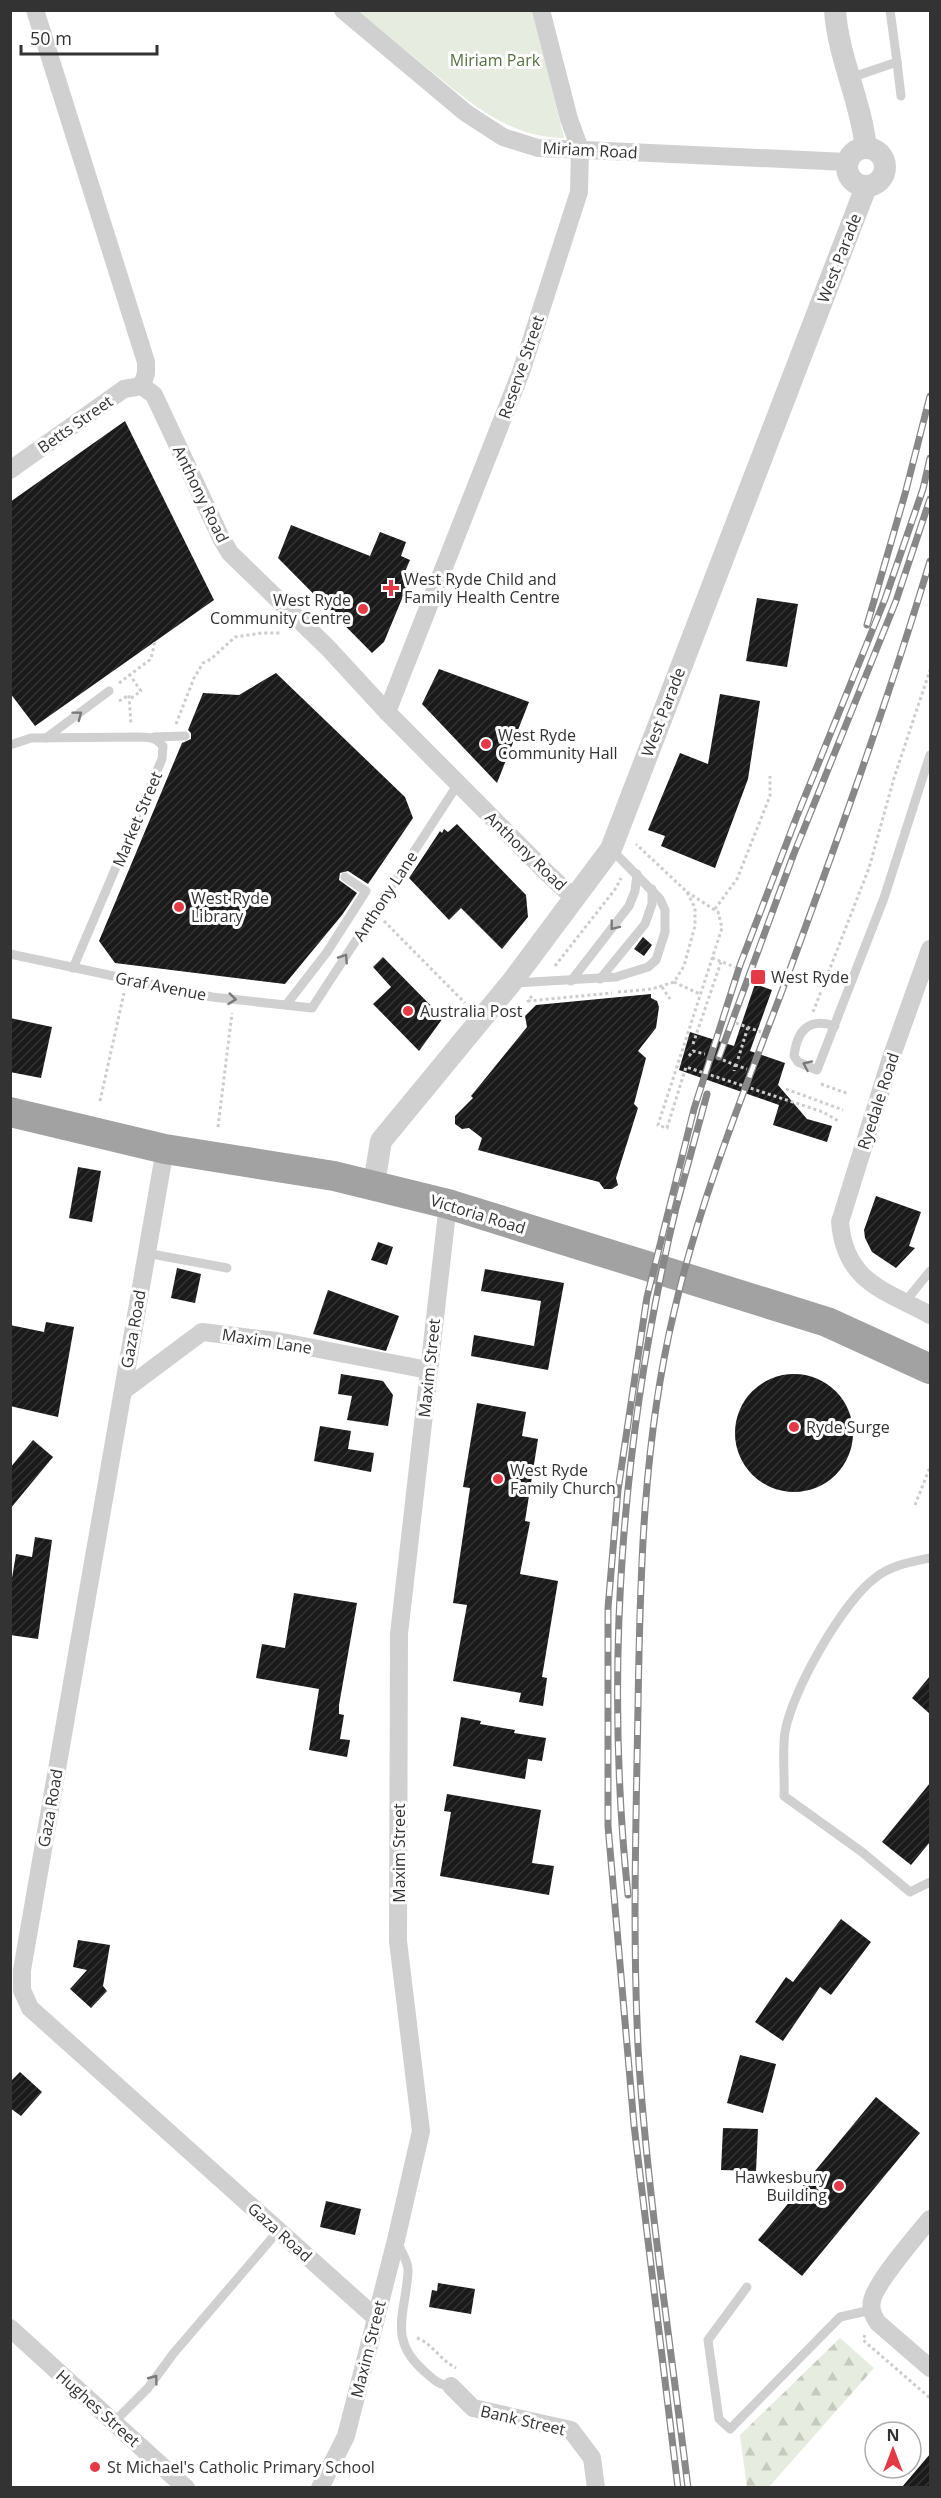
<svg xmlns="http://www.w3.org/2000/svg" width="941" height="2498" viewBox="0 0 941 2498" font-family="'Open Sans',sans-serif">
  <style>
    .green { fill: #e6ecdf }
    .forest { fill: url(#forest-firs) }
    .building { fill: url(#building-hatch) }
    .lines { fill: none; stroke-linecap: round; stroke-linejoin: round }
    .path { stroke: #cdcdcd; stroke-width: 3; stroke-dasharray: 3 3; stroke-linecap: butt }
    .service { stroke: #d0d0d0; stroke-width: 9 }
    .minor { stroke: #d0d0d0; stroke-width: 18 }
    .tertiary { stroke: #d0d0d0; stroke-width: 22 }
    .trunk { stroke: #a2a2a2; stroke-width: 30 }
    .rail-casing { stroke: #888; stroke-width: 7 }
    .rail { stroke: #fff; stroke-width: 4.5; stroke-dasharray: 14; stroke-linecap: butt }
    .oneway { stroke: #7a7a7a }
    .poi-dot { fill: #e63946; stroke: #fff; stroke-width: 2 }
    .labels { text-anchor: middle; stroke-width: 6; stroke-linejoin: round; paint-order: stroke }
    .park-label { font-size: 16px; fill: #56703f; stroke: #fff }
    .street-label { font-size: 16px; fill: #333; stroke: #fff }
    .poi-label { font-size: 16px; fill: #333; stroke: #fff; text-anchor: start }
  </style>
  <defs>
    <pattern id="forest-firs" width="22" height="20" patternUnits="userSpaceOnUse" patternTransform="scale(1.5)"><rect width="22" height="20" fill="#e6ecdf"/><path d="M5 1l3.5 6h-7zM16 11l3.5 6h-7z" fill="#c6cbc0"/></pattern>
    <pattern id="building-hatch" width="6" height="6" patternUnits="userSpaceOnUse" patternTransform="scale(1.5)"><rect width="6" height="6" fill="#1a1a1a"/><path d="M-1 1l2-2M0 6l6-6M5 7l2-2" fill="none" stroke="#333"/></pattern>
  </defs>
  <rect width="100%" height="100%" fill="#fff"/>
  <path class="green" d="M 357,11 L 533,11 L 564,138 C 510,138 472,104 432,72 C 407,51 382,31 357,11 Z"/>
  <path class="forest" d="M 840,2338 L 874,2368 L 769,2487 L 747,2487 L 740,2435 Z"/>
  <g class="building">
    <path d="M 125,421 L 214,600 L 35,726 L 10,693 L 10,502 Z"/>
    <path d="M 291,525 L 370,556 L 380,532 L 406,542 L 401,556 L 410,560 L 404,574 L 411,577 L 384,642 L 372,653 L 278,558 Z"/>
    <path d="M 757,598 L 798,604 L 787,667 L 746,661 Z"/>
    <path d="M 439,669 L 529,702 L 497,783 L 422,704 Z"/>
    <path d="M 276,673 L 405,797 L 413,818 L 368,884 L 348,871 L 340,873 L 339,880 L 357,893 L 342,915 L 285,984 L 115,963 L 99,941 L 182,743 L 191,739 L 191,733 L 188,730 L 203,693 L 239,695 Z"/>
    <path d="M 720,694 L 760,701 L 748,779 L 715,868 L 661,846 L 665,836 L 648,830 L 680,753 L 708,764 Z"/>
    <path d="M 457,824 L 526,895 L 528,917 L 502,949 L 461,908 L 449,920 L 409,878 L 440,831 L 442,833 L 444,829 L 448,832 Z"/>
    <path d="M 643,937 L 652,945 L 644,956 L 634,949 Z"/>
    <path d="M 383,957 L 443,1018 L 419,1051 L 373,1004 L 391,987 L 373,967 Z"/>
    <path d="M 755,984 L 772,990 L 750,1051 L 785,1063 L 778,1085 L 807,1119 L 832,1126 L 827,1142 L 773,1125 L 779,1105 L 679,1070 L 690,1032 L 734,1046 Z"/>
    <path d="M 651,994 L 651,998 L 657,1001 L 659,1007 L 656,1028 L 638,1051 L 646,1058 L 634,1104 L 638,1108 L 616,1178 L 618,1185 L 612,1189 L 604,1189 L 599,1182 L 478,1150 L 482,1138 L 469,1128 L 462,1129 L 455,1124 L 455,1116 L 473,1098 L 471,1096 L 527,1027 L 525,1016 L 536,1005 Z"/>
    <path d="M 10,1018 L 52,1027 L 41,1078 L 10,1072 Z"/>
    <path d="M 78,1167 L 101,1171 L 92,1222 L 69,1218 Z"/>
    <path d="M 876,1196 L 921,1212 L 909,1246 L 915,1248 L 896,1268 L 872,1252 L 865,1238 L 864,1230 Z"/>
    <path d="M 378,1242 L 393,1247 L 387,1265 L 371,1260 Z"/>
    <path d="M 177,1268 L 201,1274 L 195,1303 L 171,1298 Z"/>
    <path d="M 485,1269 L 564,1283 L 548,1370 L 471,1356 L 474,1335 L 534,1346 L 541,1301 L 481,1291 Z"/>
    <path d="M 328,1290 L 399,1316 L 386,1351 L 313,1334 Z"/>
    <path d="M 46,1322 L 74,1327 L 58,1417 L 10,1406 L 10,1325 L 44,1332 Z"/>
    <path d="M 341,1374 L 383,1381 L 393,1395 L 388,1426 L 347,1420 L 352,1396 L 338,1394 Z"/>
    <circle cx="794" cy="1433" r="59"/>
    <path d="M 477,1403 L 526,1412 L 522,1436 L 538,1439 L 525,1521 L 530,1522 L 520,1574 L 558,1581 L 542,1677 L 547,1678 L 543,1706 L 519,1702 L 521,1693 L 453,1681 L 467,1605 L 453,1603 L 470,1488 L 463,1487 Z"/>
    <path d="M 320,1426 L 351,1431 L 348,1449 L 374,1453 L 371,1472 L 314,1461 Z"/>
    <path d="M 33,1440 L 53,1457 L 10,1509 L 10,1468 Z"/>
    <path d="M 35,1537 L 52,1540 L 38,1639 L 10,1635 L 10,1590 L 16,1554 L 32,1557 Z"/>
    <path d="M 294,1593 L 357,1603 L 339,1705 L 339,1714 L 344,1715 L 340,1739 L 350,1740 L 347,1757 L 309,1750 L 319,1689 L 256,1678 L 262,1644 L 285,1648 Z"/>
    <path d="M 930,1676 L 930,1714 L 912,1698 Z"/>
    <path d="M 461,1717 L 481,1721 L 480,1724 L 515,1730 L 514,1733 L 546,1738 L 542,1761 L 528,1759 L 525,1779 L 453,1766 Z"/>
    <path d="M 930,1783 L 930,1842 L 911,1865 L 882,1842 Z"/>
    <path d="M 447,1794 L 541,1810 L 532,1863 L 554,1866 L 549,1895 L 440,1876 L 451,1812 L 444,1811 Z"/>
    <path d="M 841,1919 L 871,1942 L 831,1995 L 820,1987 L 783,2041 L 755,2022 L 786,1977 L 793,1982 Z"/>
    <path d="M 78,1940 L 110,1945 L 103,1986 L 107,1991 L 91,2008 L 70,1989 L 87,1970 L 73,1967 Z"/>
    <path d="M 740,2055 L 776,2064 L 763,2113 L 727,2103 Z"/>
    <path d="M 20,2072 L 42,2092 L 21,2116 L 10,2108 L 10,2082 Z"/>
    <path d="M 876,2097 L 920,2133 L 802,2276 L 758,2240 Z"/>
    <path d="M 723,2128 L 758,2129 L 756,2171 L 721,2170 Z"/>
    <path d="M 326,2201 L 361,2209 L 355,2235 L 320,2227 Z"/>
    <path d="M 438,2283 L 475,2289 L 471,2314 L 429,2307 L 432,2290 L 437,2291 Z"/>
    <path d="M 930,2454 L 930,2487 L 902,2487 Z"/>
  </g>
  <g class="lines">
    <g class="path">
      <path d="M 129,674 L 141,691 L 130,699"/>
      <path d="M 119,683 L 151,659 L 155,641"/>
      <path d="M 119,701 L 129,695 L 131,724"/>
      <path d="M 176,724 L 194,678 L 203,663 L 211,659 L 235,637 L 262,633 L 280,633"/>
      <path d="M 687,892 L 718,912 L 722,928 L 658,1125 L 667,1128 L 686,1067 L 823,1112 L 840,1122"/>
      <path d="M 715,909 L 737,879 L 770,796 L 770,776"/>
      <path d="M 384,921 L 465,1003"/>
      <path d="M 712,958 L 735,967"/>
      <path d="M 555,966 L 616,888 L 621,878"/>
      <path d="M 674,982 L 700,994"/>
      <path d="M 662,987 L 670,999"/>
      <path d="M 618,992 L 652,989 L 674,982 L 684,966 L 688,951 L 695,926 L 695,908 L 687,892 L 636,844"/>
      <path d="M 532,996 L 528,1001 L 612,993"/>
      <path d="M 813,1012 L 869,868 L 894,778 L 930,670"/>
      <path d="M 736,1023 L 761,1032"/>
      <path d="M 693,1044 L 721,962"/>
      <path d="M 689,1056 L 693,1051 L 705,1054"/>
      <path d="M 738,1059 L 748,1027"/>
      <path d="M 723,1060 L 735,1065 L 734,1071"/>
      <path d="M 735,1065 L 747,1069"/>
      <path d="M 821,1084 L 849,1094"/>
      <path d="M 786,1089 L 843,1110"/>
      <path d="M 100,1101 L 124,993"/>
      <path d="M 218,1127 L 232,1013"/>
      <path d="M 915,1505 L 930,1467"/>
      <path d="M 865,2335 L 863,2340 L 930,2398"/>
      <path d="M 417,2338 C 433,2344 440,2360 456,2368"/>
    </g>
    <g class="service">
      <path d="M 897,62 L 901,96"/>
      <path d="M 850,78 L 897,62 L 890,10"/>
      <path d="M 154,737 L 185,736"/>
      <path d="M 46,738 L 109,691"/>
      <path d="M 10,745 L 31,738 L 140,737 C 150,738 156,737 163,746 L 162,759 L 73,968"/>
      <path d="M 10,954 L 212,997 L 312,1008 L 458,784"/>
      <path d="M 600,979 L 645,924 L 652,904 L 652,889"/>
      <path d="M 571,981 L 629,906 L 635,891 L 637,874"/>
      <path d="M 515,983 L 616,977 L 648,967 L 656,960 L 665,932 L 665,910 L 660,899 L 611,849"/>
      <path d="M 286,1005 L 327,952 L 366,891 L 345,877"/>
      <path d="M 835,1026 C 808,1017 797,1031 794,1056 L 798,1062 L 817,1070 L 884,898 L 930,755"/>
      <path d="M 146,1253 L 227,1268"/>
      <path d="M 905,1302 L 930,1271"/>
      <path d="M 930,1558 C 911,1562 891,1565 875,1578 C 842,1603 792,1691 785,1732 C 782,1752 785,1776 784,1796 L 862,1852 L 910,1892 L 930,1882"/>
      <path d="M 397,2242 C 401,2251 409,2263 408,2272 C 406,2312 387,2339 424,2371 C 433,2379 438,2385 451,2386"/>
      <path d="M 747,2287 L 708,2340 L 719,2419 L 730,2429 L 840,2317 L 871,2310"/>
      <path d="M 114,2422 L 148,2388 L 173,2354 L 279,2230"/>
    </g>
    <g class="minor">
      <path d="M 35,10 L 146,362 L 146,373 L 142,386"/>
      <path d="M 343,10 L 466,113 L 503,137 L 538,148 L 564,149 L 847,162"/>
      <path d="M 142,386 L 154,395 L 221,538 L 230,553 L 328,648 L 387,712 L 547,873 L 575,899"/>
      <path d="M 10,470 L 124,389 L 142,386"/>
      <path d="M 387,712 L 521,372 L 579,192 L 580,149 L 569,119 L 541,10"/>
      <path d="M 930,949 L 891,1058 L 840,1222 C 845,1282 884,1290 930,1315"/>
      <path d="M 165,1149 L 22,1970 L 22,1990 L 30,2008 L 376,2318"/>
      <path d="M 123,1391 L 202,1332 L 277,1341 L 428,1370"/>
      <path d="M 930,2219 C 917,2235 875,2283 872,2301 C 870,2309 873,2316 878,2323 L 930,2368"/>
      <path d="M 10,2328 L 186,2488"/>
      <path d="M 451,2386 L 473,2408 L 571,2430 L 592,2458 L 596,2488"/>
      <path d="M 320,2488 L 346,2436 L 396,2240 L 421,2131 L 398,1941 L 399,1634 L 448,1204"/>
    </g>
    <g class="tertiary">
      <path d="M 835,10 C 838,57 861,101 866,148"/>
      <circle cx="866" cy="167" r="19"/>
      <path d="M 374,1184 L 381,1141 L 511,983 L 611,849 L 866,187"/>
    </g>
    <path class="trunk" d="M 10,1112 L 165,1149 L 334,1176 L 448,1204 L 827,1322 L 930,1369"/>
    <g class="rail-casing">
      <g id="rail">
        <path d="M 867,625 L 905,494 L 930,396"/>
        <path d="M 719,1057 L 793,856 L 896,601 L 930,499"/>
        <path d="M 628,1895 C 604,1666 622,1432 676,1208 C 686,1170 697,1132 707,1094"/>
        <path d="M 678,2488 L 634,2125 L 608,1826 L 608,1608 L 618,1490 L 647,1297 L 694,1109 L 740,965 L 797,816 L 885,599 L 923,489 L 930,458"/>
        <path d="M 688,2488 C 671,2347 649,2205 639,2064 C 632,1945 636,1826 638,1707 C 640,1574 643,1442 674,1312 C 700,1199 744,1092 785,983 C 836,844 887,704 930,561"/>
      </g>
    </g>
    <use href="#rail" class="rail"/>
  </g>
  <defs><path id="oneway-chevron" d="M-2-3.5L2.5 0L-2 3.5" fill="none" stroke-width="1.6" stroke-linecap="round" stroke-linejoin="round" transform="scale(1.5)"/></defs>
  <g class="oneway">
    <use href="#oneway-chevron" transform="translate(78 715) rotate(-37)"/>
    <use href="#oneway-chevron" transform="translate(614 926) rotate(128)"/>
    <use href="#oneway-chevron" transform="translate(344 958) rotate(-57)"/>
    <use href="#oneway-chevron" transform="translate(232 999) rotate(6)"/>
    <use href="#oneway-chevron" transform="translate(807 1065) rotate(-156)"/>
    <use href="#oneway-chevron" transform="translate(154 2379) rotate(-53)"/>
  </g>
  <g class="poi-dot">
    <path d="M388 579h6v6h6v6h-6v6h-6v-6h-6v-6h6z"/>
    <circle cx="363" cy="609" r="6"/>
    <circle cx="486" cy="744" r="6"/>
    <circle cx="179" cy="907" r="6"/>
    <rect x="750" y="969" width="16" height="16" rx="3"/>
    <circle cx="408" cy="1011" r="6"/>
    <circle cx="794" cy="1427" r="6"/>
    <circle cx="498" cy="1479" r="6"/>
    <circle cx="839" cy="2186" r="6"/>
    <circle cx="95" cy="2467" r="6"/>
  </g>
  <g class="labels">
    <g class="park-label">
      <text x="495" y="66">Miriam Park</text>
    </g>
    <g class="street-label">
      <text transform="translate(590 150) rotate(3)" y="6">Miriam Road</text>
      <text transform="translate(839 258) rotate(-69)" y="6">West Parade</text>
      <text transform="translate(521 367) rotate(-71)" y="6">Reserve Street</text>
      <text transform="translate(75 424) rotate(-35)" y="6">Betts Street</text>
      <text transform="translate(201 494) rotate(64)" y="6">Anthony Road</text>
      <text transform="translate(663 712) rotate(-69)" y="6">West Parade</text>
      <text transform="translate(137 819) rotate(-67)" y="6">Market Street</text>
      <text transform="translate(526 851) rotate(44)" y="6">Anthony Road</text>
      <text transform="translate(385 896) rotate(-57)" y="6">Anthony Lane</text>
      <text transform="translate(161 986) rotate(11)" y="6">Graf Avenue</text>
      <text transform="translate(878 1101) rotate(-72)" y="6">Ryedale Road</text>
      <text transform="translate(478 1214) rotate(17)" y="6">Victoria Road</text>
      <text transform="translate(133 1329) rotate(-80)" y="6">Gaza Road</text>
      <text transform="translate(267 1341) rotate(9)" y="6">Maxim Lane</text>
      <text transform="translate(429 1368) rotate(-84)" y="6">Maxim Street</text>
      <text transform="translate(50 1808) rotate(-80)" y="6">Gaza Road</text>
      <text transform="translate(399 1853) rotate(-90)" y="6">Maxim Street</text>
      <text transform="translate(280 2232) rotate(42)" y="6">Gaza Road</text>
      <text transform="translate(368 2349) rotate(-76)" y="6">Maxim Street</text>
      <text transform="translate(98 2408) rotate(42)" y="6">Hughes Street</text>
      <text transform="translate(523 2420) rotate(13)" y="6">Bank Street</text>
    </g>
    <g class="poi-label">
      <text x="404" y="585">West Ryde Child and<tspan x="404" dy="18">Family Health Centre</tspan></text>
      <text x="351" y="606" text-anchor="end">West Ryde<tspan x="351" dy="18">Community Centre</tspan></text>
      <text x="498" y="741">West Ryde<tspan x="498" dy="18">Community Hall</tspan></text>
      <text x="191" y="904">West Ryde<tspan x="191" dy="18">Library</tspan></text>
      <text x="771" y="983">West Ryde</text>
      <text x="420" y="1017">Australia Post</text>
      <text x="806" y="1433">Ryde Surge</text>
      <text x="510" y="1476">West Ryde<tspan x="510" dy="18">Family Church</tspan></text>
      <text x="827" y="2183" text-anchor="end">Hawkesbury<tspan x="827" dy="18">Building</tspan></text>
      <text x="107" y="2473">St Michael's Catholic Primary School</text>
    </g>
  </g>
  <rect width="941" height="2498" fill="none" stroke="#333333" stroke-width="24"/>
  <g transform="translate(893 2450)"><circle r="28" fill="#ffffff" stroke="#adadad" stroke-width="1.5"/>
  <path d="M0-4.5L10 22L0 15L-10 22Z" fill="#e63946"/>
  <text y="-9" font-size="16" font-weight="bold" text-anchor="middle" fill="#333333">N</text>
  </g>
  <path d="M21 45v9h136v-9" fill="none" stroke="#333333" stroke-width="3"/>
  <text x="30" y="45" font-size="18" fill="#333333" stroke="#ffffff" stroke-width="4.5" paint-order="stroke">50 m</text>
</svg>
